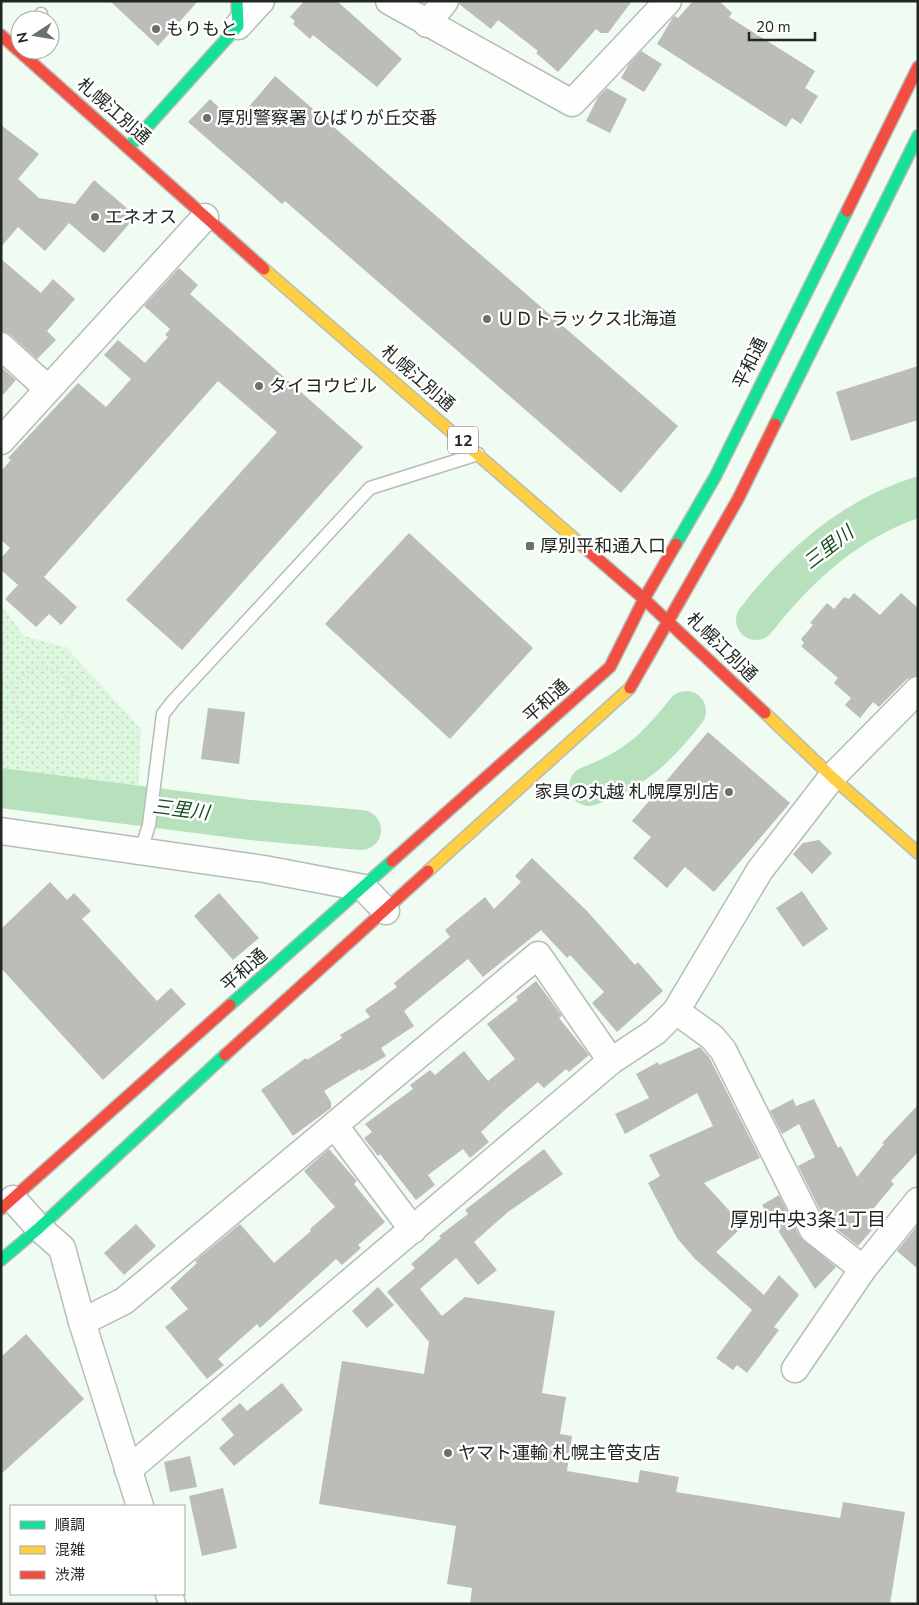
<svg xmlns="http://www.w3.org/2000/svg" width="919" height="1605" viewBox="0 0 919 1605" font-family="'Nunito Sans','Noto Sans JP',sans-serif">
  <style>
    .park { fill: url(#park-dots) }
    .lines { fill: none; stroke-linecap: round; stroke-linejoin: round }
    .river { stroke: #b7e1bc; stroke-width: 40 }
    .building { fill: #bcbdb8 }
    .lane-casing { stroke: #b5bdb6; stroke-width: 15 }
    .street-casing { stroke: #b5bdb6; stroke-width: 29 }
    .fast-casing { stroke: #b5bdb6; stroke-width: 14 }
    .slow-casing { stroke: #b5bdb6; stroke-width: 14 }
    .jam-casing { stroke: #b5bdb6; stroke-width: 14 }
    .path { stroke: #d9dcd9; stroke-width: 3; stroke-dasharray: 1 4; stroke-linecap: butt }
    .lane { stroke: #fdfefd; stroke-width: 12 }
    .street { stroke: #fdfefd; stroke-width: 26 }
    .fast { stroke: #16e098; stroke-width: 11 }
    .slow { stroke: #ffcf43; stroke-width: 11 }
    .jam { stroke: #f24e42; stroke-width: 11 }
    .poi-dot { fill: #69726a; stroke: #fff; stroke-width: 2 }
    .labels { text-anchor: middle; stroke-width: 5; stroke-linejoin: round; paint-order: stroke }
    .shield { fill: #fff; stroke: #646864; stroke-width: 1 }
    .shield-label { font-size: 16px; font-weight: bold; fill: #212822 }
    .poi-label { font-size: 18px; fill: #212822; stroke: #fff; text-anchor: start }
    .street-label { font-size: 18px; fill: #212822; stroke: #fff }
    .water-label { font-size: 19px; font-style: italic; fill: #175123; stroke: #fff }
    .neighbourhood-label { font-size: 19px; fill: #212822; stroke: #fff }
  </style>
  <defs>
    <pattern id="park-dots" width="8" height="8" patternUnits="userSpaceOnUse" patternTransform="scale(1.25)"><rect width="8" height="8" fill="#ddf7df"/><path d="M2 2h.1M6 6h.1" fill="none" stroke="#bdd4bf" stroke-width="1.8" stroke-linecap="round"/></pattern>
  </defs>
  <rect width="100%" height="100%" fill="#f0fbf1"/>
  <path class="park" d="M 1,604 L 24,636 L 66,647 L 141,729 L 138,796 L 1,785 Z"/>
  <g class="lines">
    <g class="river">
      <path d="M 756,620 C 799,565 850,519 918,497"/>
      <path d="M 589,786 C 634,770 657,748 686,711"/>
      <path d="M 1,788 L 250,820 L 361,830"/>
    </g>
  </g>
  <g class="building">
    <path d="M 110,1 L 198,1 L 158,46 Z"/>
    <path d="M 304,1 L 337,1 L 402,59 L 377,87 L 313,35 L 310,39 L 293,24 L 295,21 L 290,17 Z"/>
    <path d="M 460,1 L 632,1 L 608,33 L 601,33 L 596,29 L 558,72 L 536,53 L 538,51 L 498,20 L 491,29 L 459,4 Z"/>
    <path d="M 693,1 L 719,1 L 732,13 L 729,17 L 815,71 L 805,88 L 818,96 L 801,124 L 792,118 L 786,127 L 657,44 L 673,17 L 675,16 L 678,18 Z"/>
    <path d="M 641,51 L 662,64 L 644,92 L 621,78 L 629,64 Z"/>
    <path d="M 275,76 L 678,426 L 621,493 L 285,201 L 282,204 L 188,122 L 210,99 L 235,123 Z"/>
    <path d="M 607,88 L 627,99 L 610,133 L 586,121 L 598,97 Z"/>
    <path d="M 1,125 L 39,154 L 18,179 L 39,198 L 75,204 L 94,180 L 136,216 L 104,253 L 69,223 L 45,251 L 18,227 L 1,247 Z"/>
    <path d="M 1,259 L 41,293 L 53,279 L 75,299 L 47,331 L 56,340 L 37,359 L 11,335 L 1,331 Z"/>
    <path d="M 179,268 L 198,285 L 190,294 L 363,447 L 182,650 L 126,600 L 277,432 L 218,381 L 44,577 L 77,607 L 61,625 L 49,614 L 36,627 L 5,599 L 18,585 L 1,570 L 1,558 L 10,548 L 1,540 L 1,471 L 11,460 L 8,458 L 78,383 L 106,407 L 131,379 L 104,355 L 118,340 L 145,363 L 168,337 L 165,335 L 170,329 L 144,306 Z"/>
    <path d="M 918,366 L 918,420 L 851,441 L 836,392 Z"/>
    <path d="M 1,367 L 16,380 L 1,397 Z"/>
    <path d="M 409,533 L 533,648 L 450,739 L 325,624 Z"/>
    <path d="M 854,593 L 880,615 L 901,593 L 918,608 L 918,675 L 907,679 L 879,707 L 873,702 L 860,718 L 845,705 L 851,698 L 834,683 L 838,678 L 801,646 L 804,643 L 801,639 L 813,625 L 810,623 L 827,603 L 834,609 L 844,597 L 849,599 Z"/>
    <path d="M 208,708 L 245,712 L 239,764 L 201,759 Z"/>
    <path d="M 708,732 L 790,803 L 714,892 L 685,867 L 667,888 L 633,858 L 651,837 L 632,821 Z"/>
    <path d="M 819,840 L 832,853 L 812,874 L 793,854 L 803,843 Z"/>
    <path d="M 532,858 L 587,911 L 635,965 L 638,962 L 663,991 L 617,1032 L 592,1003 L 604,992 L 570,955 L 567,958 L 541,930 L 483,977 L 468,959 L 404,1011 L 414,1026 L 381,1048 L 386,1056 L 361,1071 L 360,1069 L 324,1091 L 331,1102 L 331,1108 L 293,1136 L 261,1090 L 306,1058 L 307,1060 L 342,1038 L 340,1035 L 370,1017 L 365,1010 L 397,987 L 394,983 L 450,937 L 445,930 L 485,897 L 494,909 L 521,882 L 515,876 Z"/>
    <path d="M 50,882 L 67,900 L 74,893 L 91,911 L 82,919 L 157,1001 L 171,988 L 186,1004 L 103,1080 L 1,968 L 1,929 Z"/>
    <path d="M 802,891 L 828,929 L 803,947 L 776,908 Z"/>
    <path d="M 219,893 L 259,938 L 233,960 L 194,916 Z"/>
    <path d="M 536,981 L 562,1016 L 559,1018 L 589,1055 L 569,1072 L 566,1069 L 544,1088 L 538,1082 L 507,1108 L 481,1132 L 489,1142 L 470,1158 L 463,1149 L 428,1175 L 435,1185 L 416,1200 L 380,1154 L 378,1156 L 364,1138 L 372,1132 L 365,1124 L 413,1089 L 410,1085 L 430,1070 L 435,1075 L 464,1051 L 488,1081 L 515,1059 L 487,1024 L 518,1000 L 516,997 Z"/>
    <path d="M 700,1047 L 709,1057 L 760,1158 L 704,1183 L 736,1218 L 730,1223 L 738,1231 L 716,1252 L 764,1295 L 779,1275 L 799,1295 L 774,1327 L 779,1330 L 747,1373 L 737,1365 L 733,1370 L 716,1358 L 752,1310 L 695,1259 L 677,1238 L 648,1183 L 660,1176 L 649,1155 L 713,1126 L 697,1093 L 625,1134 L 615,1114 L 649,1098 L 636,1074 L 658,1062 L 659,1065 Z"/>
    <path d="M 793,1099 L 796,1106 L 814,1099 L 838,1148 L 841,1146 L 857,1177 L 884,1144 L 882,1143 L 918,1105 L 918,1152 L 891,1181 L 894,1184 L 869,1214 L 879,1222 L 858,1246 L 825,1220 L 798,1166 L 815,1157 L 799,1124 L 782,1134 L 770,1111 Z"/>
    <path d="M 329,1149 L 357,1181 L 354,1184 L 385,1222 L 358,1245 L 361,1248 L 342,1265 L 336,1259 L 260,1328 L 257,1324 L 218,1359 L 224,1365 L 207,1379 L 165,1327 L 188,1309 L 170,1288 L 197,1263 L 195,1261 L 240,1224 L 274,1263 L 311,1231 L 310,1229 L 335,1207 L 304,1171 Z"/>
    <path d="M 544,1149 L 563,1174 L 508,1212 L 474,1242 L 497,1270 L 478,1285 L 456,1258 L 420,1289 L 442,1316 L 465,1297 L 555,1311 L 542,1393 L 566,1397 L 560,1434 L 572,1436 L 567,1471 L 638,1483 L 640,1470 L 679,1477 L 676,1492 L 840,1518 L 843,1502 L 905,1512 L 890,1604 L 470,1604 L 472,1588 L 447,1584 L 456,1526 L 319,1504 L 342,1361 L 424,1374 L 429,1342 L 387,1292 L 415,1268 L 411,1264 L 441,1238 L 439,1236 L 468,1214 L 465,1210 Z"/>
    <path d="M 779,1195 L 800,1237 L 836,1267 L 815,1289 L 762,1205 Z"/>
    <path d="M 136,1224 L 156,1246 L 124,1275 L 104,1253 Z"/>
    <path d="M 918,1225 L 918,1269 L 897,1251 Z"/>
    <path d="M 378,1287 L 394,1305 L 367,1328 L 352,1311 Z"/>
    <path d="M 26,1334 L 84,1399 L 1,1474 L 1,1357 Z"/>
    <path d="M 282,1383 L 303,1410 L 234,1466 L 219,1448 L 234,1435 L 221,1419 L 240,1403 L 247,1411 Z"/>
    <path d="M 190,1456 L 197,1487 L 170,1492 L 164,1462 Z"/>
    <path d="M 223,1488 L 237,1548 L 202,1556 L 189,1496 Z"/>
  </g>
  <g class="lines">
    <g class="lane-casing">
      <g id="lane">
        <path d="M 36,20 L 41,14"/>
        <path d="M 141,850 L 149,825 L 163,714 L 174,700 L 370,488 L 478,454"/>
      </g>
    </g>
    <g class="street-casing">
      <g id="street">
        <path d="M 389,1 L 572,103 L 668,1"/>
        <path d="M 427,24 L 445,1"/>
        <path d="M 238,26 L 261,1"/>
        <path d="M 1,346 L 48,389"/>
        <path d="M 1,441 L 205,217"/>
        <path d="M 1,831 L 264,869 L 364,888 L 386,911"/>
        <path d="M 676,1011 L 712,1037 L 723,1050 L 813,1230 L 863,1269"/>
        <path d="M 335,1126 L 413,1230"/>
        <path d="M 13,1199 L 39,1228 L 62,1248 L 82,1322 L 140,1506"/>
        <path d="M 82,1322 L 124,1301 L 538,955 L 611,1061"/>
        <path d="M 795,1369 L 863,1269 L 918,1201"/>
        <path d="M 128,1470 L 611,1061 L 655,1032 L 676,1011 L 760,870 L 832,777 L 918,690"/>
        <path d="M 169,1594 L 172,1604"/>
      </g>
    </g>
    <g class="fast-casing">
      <g id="fast">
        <path d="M 129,147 L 238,26 L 237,1"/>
        <path d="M 775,424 L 918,136"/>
        <path d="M 676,544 L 715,477 L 847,211"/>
        <path d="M 230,1005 L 392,861"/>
        <path d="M 1,1260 L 39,1228 L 225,1055"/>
      </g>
    </g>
    <g class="slow-casing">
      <g id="slow">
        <path d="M 264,269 L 577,541"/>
        <path d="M 765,713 L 832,777 L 918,853"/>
        <path d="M 428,871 L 630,688"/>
      </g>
    </g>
    <g class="jam-casing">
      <g id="jam">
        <path d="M 1,35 L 264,269"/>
        <path d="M 847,211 L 918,67"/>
        <path d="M 577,541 L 644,599 L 765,713"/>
        <path d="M 630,688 L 738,499 L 775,424"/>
        <path d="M 392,861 L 610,667 L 644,599 L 676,544"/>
        <path d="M 225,1055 L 428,871"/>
        <path d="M 1,1209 L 230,1005"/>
      </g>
    </g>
    <g class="path">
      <circle cx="43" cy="697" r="29"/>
      <path d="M 1,684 L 15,688"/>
      <path d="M 1,713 L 17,711"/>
    </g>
    <use href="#lane" class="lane"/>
    <use href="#street" class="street"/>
    <use href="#fast" class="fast"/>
    <use href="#slow" class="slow"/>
    <use href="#jam" class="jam"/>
  </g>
  <g class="poi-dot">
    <circle cx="156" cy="29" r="5"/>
    <circle cx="207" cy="118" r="5"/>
    <circle cx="95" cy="217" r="5"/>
    <circle cx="487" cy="319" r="5"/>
    <circle cx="259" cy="386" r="5"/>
    <rect x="525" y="541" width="10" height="10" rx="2.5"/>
    <circle cx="729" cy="792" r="5"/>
    <circle cx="448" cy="1453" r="5"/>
  </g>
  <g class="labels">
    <rect class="shield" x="448" y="426.5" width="30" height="27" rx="4"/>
    <g class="shield-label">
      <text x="463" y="446">12</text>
    </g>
    <g class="poi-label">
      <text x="166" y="35">もりもと</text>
      <text x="217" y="124">厚別警察署 ひばりが丘交番</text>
      <text x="105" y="223">エネオス</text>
      <text x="497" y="325">ＵＤトラックス北海道</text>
      <text x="269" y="392">タイヨウビル</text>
      <text x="540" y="552">厚別平和通入口</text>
      <text x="719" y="798" text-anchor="end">家具の丸越 札幌厚別店</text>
      <text x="458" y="1459">ヤマト運輸 札幌主管支店</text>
    </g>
    <g class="street-label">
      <text transform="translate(114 111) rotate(41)" y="6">札幌江別通</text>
      <text transform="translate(750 363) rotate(-64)" y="6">平和通</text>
      <text transform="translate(418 378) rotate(41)" y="6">札幌江別通</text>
      <text transform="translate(722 647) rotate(44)" y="6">札幌江別通</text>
      <text transform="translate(546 701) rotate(-42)" y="6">平和通</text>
      <text transform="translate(244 970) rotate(-41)" y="6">平和通</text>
    </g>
    <g class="water-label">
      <text transform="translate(828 547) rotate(-38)" y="7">三里川</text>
      <text transform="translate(181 809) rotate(7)" y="7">三里川</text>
    </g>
    <g class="neighbourhood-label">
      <text x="808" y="1226">厚別中央3条1丁目</text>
    </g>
  </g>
  <rect width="919" height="1605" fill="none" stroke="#212822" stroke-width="5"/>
  <rect x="10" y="1505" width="175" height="90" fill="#ffffff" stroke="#a6a9a7"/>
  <rect x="20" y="1521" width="25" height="8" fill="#16e098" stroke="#a6a9a7"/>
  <text x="55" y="1530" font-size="15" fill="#212822">順調</text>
  <rect x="20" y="1546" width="25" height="8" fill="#ffcf43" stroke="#a6a9a7"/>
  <text x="55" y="1555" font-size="15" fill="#212822">混雑</text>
  <rect x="20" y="1571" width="25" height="8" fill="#f24e42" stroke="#a6a9a7"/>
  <text x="55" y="1580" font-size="15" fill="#212822">渋滞</text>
  <g transform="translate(35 35) rotate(258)"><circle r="24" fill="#ffffff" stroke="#a6a9a7"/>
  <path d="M0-4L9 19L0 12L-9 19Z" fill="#69726a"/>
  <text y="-8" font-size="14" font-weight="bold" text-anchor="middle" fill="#212822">N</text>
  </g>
  <path d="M749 32v8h66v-8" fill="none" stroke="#212822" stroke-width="2.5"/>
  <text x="756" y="32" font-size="15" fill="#212822" stroke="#ffffff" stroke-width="4" paint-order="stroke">20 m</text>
</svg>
